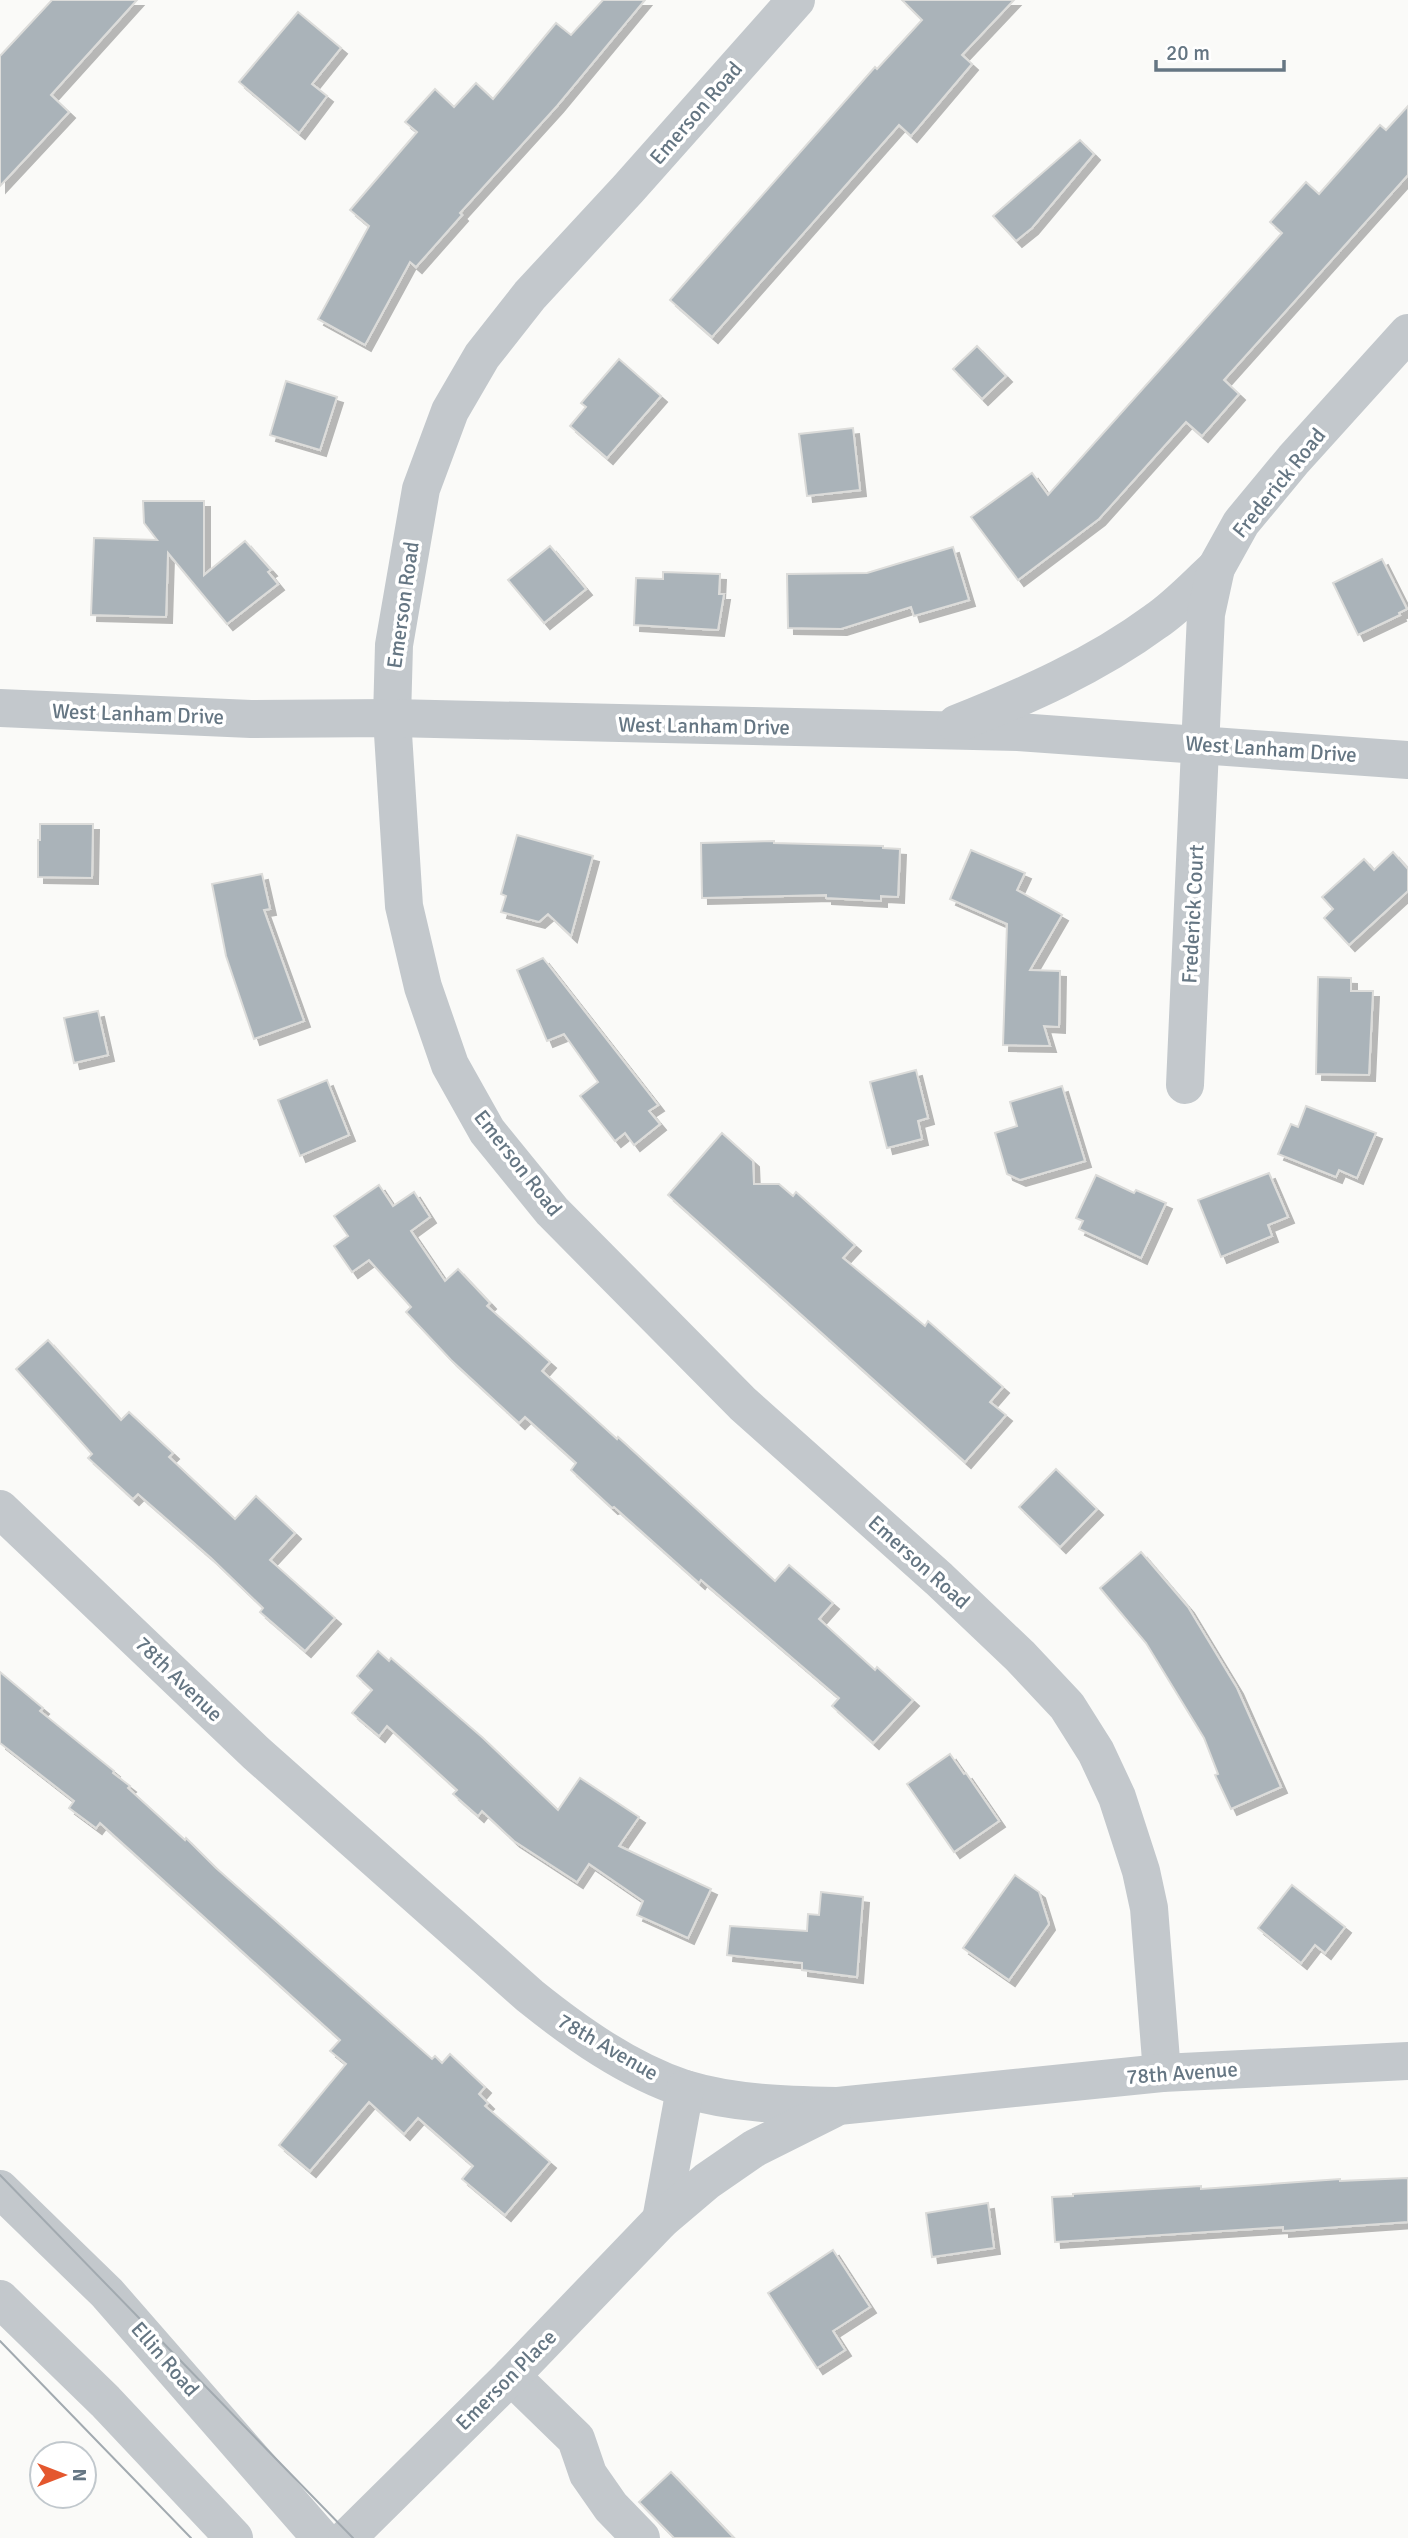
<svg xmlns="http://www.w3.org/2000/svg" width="1408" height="2538" viewBox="0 0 1408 2538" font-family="Signika,sans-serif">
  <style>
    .building { fill: #aab3b9; stroke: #dcdcda; stroke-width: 2; filter: url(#shadow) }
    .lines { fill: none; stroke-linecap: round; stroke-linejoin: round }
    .minor { stroke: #c3c8cc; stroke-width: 38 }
    .tram { stroke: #a2aab0; stroke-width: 2 }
    .labels { text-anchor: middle; stroke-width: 7; stroke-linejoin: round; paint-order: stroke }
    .street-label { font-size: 21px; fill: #657683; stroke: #fff }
  </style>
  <defs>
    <filter id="shadow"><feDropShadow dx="6" dy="6" stdDeviation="0" flood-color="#0004"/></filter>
  </defs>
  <rect width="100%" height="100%" fill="#fafaf8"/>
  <g class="building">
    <path d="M 52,0 L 137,0 L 51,95 L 69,112 L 0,186 L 0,56 Z"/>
    <path d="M 603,0 L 645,0 L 557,106 L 460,213 L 462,215 L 416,267 L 410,262 L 365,345 L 318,319 L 369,226 L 350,210 L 417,132 L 405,122 L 435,89 L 454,107 L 476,83 L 493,99 L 556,23 L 571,35 Z"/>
    <path d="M 902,0 L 1014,0 L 962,55 L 972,64 L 911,136 L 899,125 L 712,337 L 670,300 L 875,67 L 877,69 L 922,20 Z"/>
    <path d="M 298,12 L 341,48 L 312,84 L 327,96 L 299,133 L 239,82 Z"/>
    <path d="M 1408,106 L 1408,175 L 1224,380 L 1239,394 L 1202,436 L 1186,422 L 1099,519 L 1018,580 L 971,517 L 1032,473 L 1048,495 L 1282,233 L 1270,222 L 1306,182 L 1319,194 L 1380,125 L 1386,130 Z"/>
    <path d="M 1080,140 L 1094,154 L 1032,228 L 1016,241 L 993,216 Z"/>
    <path d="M 977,346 L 1006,376 L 982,399 L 953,369 Z"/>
    <path d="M 619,359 L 661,396 L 607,458 L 570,426 L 586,407 L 581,403 Z"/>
    <path d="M 286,381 L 337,397 L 320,450 L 270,435 Z"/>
    <path d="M 853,428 L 860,490 L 807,496 L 799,434 Z"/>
    <path d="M 143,501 L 204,501 L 204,575 L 245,541 L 271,570 L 268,572 L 278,584 L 227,624 L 168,553 L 166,617 L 91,615 L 94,538 L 157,540 L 144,523 Z"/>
    <path d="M 550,546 L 586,589 L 544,623 L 508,580 Z"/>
    <path d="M 953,547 L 969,600 L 914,616 L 911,607 L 841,629 L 788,628 L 787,574 L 867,573 Z"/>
    <path d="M 1382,559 L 1407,609 L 1399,613 L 1400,615 L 1358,635 L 1333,583 Z"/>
    <path d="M 663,572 L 720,574 L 719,594 L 724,594 L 718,630 L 634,625 L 636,578 L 663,579 Z"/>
    <path d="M 40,824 L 93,824 L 92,878 L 38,877 L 38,840 L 40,840 Z"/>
    <path d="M 517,835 L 593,856 L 571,936 L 548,914 L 539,922 L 501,912 L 506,896 L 501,894 Z"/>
    <path d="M 774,841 L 774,843 L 883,846 L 883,848 L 900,849 L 898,897 L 881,896 L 881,901 L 826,898 L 826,895 L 702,898 L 701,843 Z"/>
    <path d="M 971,850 L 1025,873 L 1017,890 L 1062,915 L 1030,970 L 1060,971 L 1059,1027 L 1044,1026 L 1050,1046 L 1003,1045 L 1007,924 L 950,899 Z"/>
    <path d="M 1393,852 L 1408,869 L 1408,891 L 1349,945 L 1324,918 L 1333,909 L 1322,897 L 1364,859 L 1374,870 Z"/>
    <path d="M 262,874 L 270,909 L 264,910 L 304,1021 L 254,1039 L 226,956 L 212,884 Z"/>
    <path d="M 543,958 L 658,1105 L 649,1111 L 660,1124 L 634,1145 L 625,1133 L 615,1141 L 580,1096 L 598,1082 L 564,1034 L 547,1041 L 517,970 Z"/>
    <path d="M 1318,977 L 1351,978 L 1351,991 L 1373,991 L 1369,1075 L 1316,1074 Z"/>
    <path d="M 98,1011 L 108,1055 L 74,1063 L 64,1018 Z"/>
    <path d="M 916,1070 L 928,1118 L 918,1121 L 922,1139 L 887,1148 L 870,1082 Z"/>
    <path d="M 327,1080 L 349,1135 L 300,1156 L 278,1100 Z"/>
    <path d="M 1062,1086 L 1085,1161 L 1020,1180 L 1007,1174 L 995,1133 L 1017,1126 L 1010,1102 Z"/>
    <path d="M 1306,1106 L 1376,1133 L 1357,1178 L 1339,1170 L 1336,1177 L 1278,1154 L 1291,1124 L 1298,1127 Z"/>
    <path d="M 722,1133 L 753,1161 L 754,1184 L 779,1184 L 793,1196 L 796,1192 L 855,1245 L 843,1258 L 925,1326 L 928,1321 L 1003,1387 L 990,1402 L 1006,1415 L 965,1462 L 668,1195 Z"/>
    <path d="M 1269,1173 L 1288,1217 L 1268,1225 L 1272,1236 L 1221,1257 L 1198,1200 Z"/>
    <path d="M 1096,1175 L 1134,1193 L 1136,1190 L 1166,1203 L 1141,1258 L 1079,1229 L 1083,1221 L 1076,1218 Z"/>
    <path d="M 379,1185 L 393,1206 L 414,1192 L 430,1217 L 411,1231 L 445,1281 L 458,1269 L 490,1303 L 487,1306 L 550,1362 L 542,1371 L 617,1439 L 618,1437 L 775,1581 L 789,1565 L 833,1603 L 819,1619 L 875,1670 L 877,1667 L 913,1700 L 873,1743 L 832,1706 L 839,1698 L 701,1580 L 699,1583 L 614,1507 L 612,1508 L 571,1470 L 576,1463 L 525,1417 L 519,1423 L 451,1360 L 406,1312 L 411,1307 L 369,1260 L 352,1272 L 334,1246 L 348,1236 L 334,1216 Z"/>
    <path d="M 48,1340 L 121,1420 L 129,1412 L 173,1453 L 169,1457 L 235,1519 L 256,1496 L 295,1533 L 270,1560 L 335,1618 L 305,1651 L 260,1612 L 263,1608 L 211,1558 L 138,1494 L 133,1499 L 88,1458 L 92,1454 L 16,1369 Z"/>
    <path d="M 1056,1469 L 1097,1509 L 1060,1547 L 1019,1507 Z"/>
    <path d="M 1141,1552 L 1188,1607 L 1237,1688 L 1281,1787 L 1231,1809 L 1215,1775 L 1218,1774 L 1204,1738 L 1146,1643 L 1100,1588 Z"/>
    <path d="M 378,1651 L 389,1661 L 391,1658 L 483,1738 L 558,1810 L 580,1778 L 639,1817 L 619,1846 L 711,1889 L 688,1938 L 637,1915 L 643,1901 L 589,1864 L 577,1882 L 514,1841 L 482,1811 L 478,1816 L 453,1794 L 457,1790 L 387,1726 L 379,1736 L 352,1713 L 372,1690 L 357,1676 Z"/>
    <path d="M 0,1672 L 43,1708 L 40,1711 L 114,1771 L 113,1773 L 130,1786 L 128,1788 L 185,1840 L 186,1838 L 216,1868 L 432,2059 L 435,2056 L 442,2063 L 450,2054 L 485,2087 L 479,2094 L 488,2103 L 485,2106 L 550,2162 L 505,2215 L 462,2179 L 473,2166 L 418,2118 L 404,2134 L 369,2102 L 310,2171 L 279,2145 L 346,2064 L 330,2051 L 340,2040 L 100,1823 L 96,1828 L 69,1808 L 74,1801 L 0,1743 Z"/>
    <path d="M 950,1754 L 964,1774 L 966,1773 L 999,1821 L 954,1852 L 907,1784 Z"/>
    <path d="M 1015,1875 L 1039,1892 L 1049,1924 L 1009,1980 L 963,1948 Z"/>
    <path d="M 1292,1885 L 1345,1927 L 1325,1953 L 1315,1945 L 1301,1963 L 1258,1928 Z"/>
    <path d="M 821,1892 L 863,1897 L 857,1977 L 802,1970 L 802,1963 L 727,1955 L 730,1926 L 807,1931 L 808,1914 L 819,1915 Z"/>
    <path d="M 1408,2178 L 1408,2222 L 1283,2231 L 1283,2227 L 1055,2242 L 1052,2197 L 1073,2196 L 1073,2194 L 1201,2186 L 1201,2189 L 1340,2179 L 1340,2181 Z"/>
    <path d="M 988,2203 L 994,2248 L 932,2257 L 926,2213 Z"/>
    <path d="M 833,2250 L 870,2307 L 833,2331 L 845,2350 L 817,2368 L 768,2293 Z"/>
    <path d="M 671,2472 L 734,2538 L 674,2538 L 639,2502 Z"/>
  </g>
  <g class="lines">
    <g class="minor">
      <path d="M 796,0 L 628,189 L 530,295 L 482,356 L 450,411 L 421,489 L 394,645 L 392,718 L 404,906 L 423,987 L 450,1065 L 487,1131 L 552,1211 L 743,1404 L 939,1579 L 1020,1656 L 1067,1706 L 1096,1752 L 1117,1797 L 1141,1871 L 1149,1908 L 1162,2073"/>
      <path d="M 0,708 L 251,719 L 392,718 L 1018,732 L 1408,760"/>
      <path d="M 956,724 C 1026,696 1095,666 1156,621 C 1178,606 1197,585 1216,568"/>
      <path d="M 1185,1085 L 1206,614 L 1216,568 L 1241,523 L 1294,459 L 1408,333"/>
      <path d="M 0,1509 L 256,1753 L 530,1996 C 576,2033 628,2070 685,2089 C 734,2104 788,2105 838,2106 L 1162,2073 L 1408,2061"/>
      <path d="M 0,2189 L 107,2293 L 321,2538"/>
      <path d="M 661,2220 L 685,2089"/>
      <path d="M 0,2299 L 105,2401 L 234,2538"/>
      <path d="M 511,2376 L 576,2439 L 588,2474 L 611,2507 L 641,2538"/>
      <path d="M 347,2538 L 511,2376 L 661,2220 L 707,2181 L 755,2148 L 833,2109"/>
    </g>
    <g class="tram">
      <path d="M 0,2175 L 353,2538"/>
      <path d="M 0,2341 L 191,2538"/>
    </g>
  </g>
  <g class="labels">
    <g class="street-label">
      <text transform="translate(696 113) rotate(-49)" y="7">Emerson Road</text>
      <text transform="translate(1279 483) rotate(-51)" y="7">Frederick Road</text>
      <text transform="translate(403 605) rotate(-82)" y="7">Emerson Road</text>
      <text transform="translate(138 714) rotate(2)" y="7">West Lanham Drive</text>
      <text transform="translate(704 726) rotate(1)" y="7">West Lanham Drive</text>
      <text transform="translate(1271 749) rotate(4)" y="7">West Lanham Drive</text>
      <text transform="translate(1193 914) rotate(-87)" y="7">Frederick Court</text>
      <text transform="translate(518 1163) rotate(52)" y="7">Emerson Road</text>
      <text transform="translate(919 1562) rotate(42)" y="7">Emerson Road</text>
      <text transform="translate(179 1679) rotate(44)" y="7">78th Avenue</text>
      <text transform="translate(608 2047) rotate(30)" y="7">78th Avenue</text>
      <text transform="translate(1182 2073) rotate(-4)" y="7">78th Avenue</text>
      <text transform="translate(165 2359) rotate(49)" y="7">Ellin Road</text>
      <text transform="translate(506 2380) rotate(-45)" y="7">Emerson Place</text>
    </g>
  </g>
  <g transform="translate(63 2475) rotate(90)"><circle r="33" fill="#ffffff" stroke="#c1c8cd" stroke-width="2"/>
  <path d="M0-5L12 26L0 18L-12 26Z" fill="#e4572e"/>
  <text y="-10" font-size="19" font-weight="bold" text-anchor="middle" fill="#657683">N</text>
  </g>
  <path d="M1156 60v10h128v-10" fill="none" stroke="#657683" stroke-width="3.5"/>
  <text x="1166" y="60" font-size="21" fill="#657683" stroke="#ffffff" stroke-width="5" paint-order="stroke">20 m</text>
</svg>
